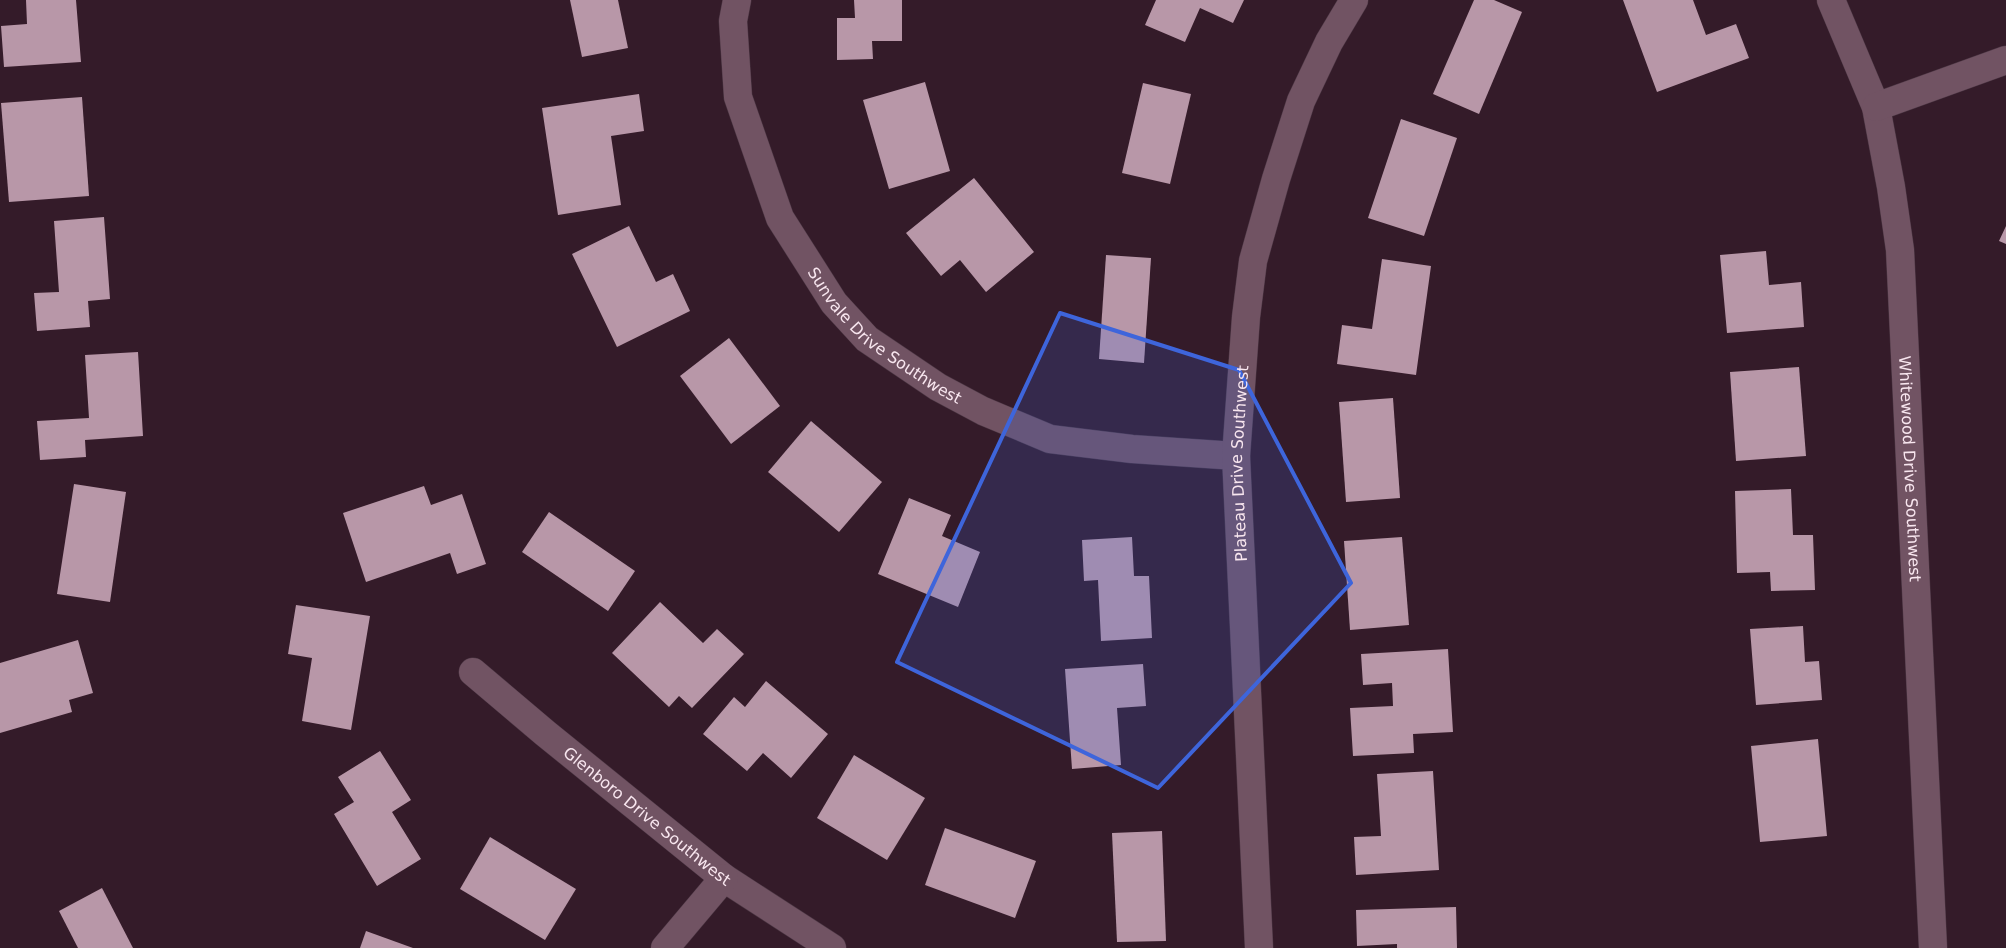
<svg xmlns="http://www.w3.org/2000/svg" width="2006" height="948" viewBox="0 0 2006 948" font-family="'DejaVu Sans',sans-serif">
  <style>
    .building { fill: #b897a8 }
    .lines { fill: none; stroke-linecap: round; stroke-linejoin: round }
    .street-casing { stroke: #4b3643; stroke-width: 29 }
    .street { stroke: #715363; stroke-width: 28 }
    .marked { fill: #3e65db; fill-opacity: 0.2; stroke: #3e65db; stroke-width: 4; stroke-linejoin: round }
    .labels { text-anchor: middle; stroke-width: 5; stroke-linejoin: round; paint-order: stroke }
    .street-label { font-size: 16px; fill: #f8e6ef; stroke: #2a111f }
  </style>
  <rect width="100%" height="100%" fill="#341b29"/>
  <g class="building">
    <path d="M 26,0 L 76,0 L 81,62 L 4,67 L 1,26 L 27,24 Z"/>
    <path d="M 570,0 L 618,0 L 628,48 L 582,57 Z"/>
    <path d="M 854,0 L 902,0 L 902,41 L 872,41 L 873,59 L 837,60 L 837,18 L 855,18 Z"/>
    <path d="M 1156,0 L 1244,0 L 1233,23 L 1200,8 L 1185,42 L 1145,25 Z"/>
    <path d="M 1474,0 L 1494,0 L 1522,12 L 1479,114 L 1433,94 Z"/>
    <path d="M 1623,0 L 1693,0 L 1706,35 L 1736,24 L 1749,58 L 1657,92 Z"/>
    <path d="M 925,82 L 950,171 L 889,189 L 863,100 Z"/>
    <path d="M 1143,83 L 1191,94 L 1170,184 L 1122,173 Z"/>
    <path d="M 639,94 L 644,131 L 611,136 L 621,205 L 558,215 L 542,108 Z"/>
    <path d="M 82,97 L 89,196 L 9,202 L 1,103 Z"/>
    <path d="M 1401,119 L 1457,138 L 1424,236 L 1368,218 Z"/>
    <path d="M 974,178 L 1034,252 L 986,292 L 960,260 L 941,276 L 906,233 Z"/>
    <path d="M 104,217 L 110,299 L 88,301 L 90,327 L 37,331 L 34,293 L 59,292 L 54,221 Z"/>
    <path d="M 629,226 L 656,282 L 673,274 L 690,311 L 617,347 L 572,254 Z"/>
    <path d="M 2006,226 L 2006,244 L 1999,241 Z"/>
    <path d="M 1766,251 L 1769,285 L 1801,282 L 1804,327 L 1727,333 L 1720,255 Z"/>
    <path d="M 1106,255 L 1151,258 L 1144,363 L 1099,359 Z"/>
    <path d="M 1382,259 L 1431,266 L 1416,375 L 1337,364 L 1342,325 L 1372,329 Z"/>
    <path d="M 729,338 L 780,406 L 731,444 L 680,376 Z"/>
    <path d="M 138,352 L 143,436 L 85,440 L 86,457 L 40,460 L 37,421 L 89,418 L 85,355 Z"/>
    <path d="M 1799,367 L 1806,456 L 1736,461 L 1730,372 Z"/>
    <path d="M 1393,398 L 1400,498 L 1346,502 L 1339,402 Z"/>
    <path d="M 811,421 L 882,482 L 839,532 L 768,472 Z"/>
    <path d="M 74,484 L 126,492 L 110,602 L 57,594 Z"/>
    <path d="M 424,486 L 431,505 L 462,494 L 486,564 L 457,574 L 450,553 L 366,582 L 343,513 Z"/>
    <path d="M 1791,489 L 1793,535 L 1813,535 L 1815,590 L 1771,591 L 1770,572 L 1737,573 L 1735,491 Z"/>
    <path d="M 909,498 L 951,515 L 942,536 L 980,552 L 958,607 L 878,574 Z"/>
    <path d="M 549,512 L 635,571 L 608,611 L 522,552 Z"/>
    <path d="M 1132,537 L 1134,576 L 1149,576 L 1152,638 L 1101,641 L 1098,580 L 1084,581 L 1082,540 Z"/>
    <path d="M 1402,537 L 1409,625 L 1350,630 L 1344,541 Z"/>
    <path d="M 660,602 L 703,643 L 717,629 L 744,654 L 692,708 L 679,696 L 669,707 L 612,653 Z"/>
    <path d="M 296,605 L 370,616 L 351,730 L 302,721 L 312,658 L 288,654 Z"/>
    <path d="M 1803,626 L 1805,662 L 1819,661 L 1822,700 L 1756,705 L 1750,629 Z"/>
    <path d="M 78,640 L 93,693 L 69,700 L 72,712 L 0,733 L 0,663 Z"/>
    <path d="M 1448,649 L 1453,732 L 1413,734 L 1414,753 L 1353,756 L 1350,708 L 1393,706 L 1392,683 L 1363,685 L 1361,654 Z"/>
    <path d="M 1143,664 L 1146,706 L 1117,708 L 1121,765 L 1072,769 L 1065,669 Z"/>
    <path d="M 766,681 L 828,734 L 791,778 L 763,753 L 747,771 L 703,734 L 734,697 L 745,707 Z"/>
    <path d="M 1818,739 L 1827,836 L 1760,842 L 1751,746 Z"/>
    <path d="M 380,751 L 411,800 L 392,812 L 421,859 L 377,886 L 334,814 L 354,802 L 338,777 Z"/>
    <path d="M 854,755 L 925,798 L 887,860 L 817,818 Z"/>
    <path d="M 1433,771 L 1439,870 L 1356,875 L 1354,837 L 1381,836 L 1377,774 Z"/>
    <path d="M 945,828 L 1036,861 L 1015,918 L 925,885 Z"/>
    <path d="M 1162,831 L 1166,941 L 1117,942 L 1112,833 Z"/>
    <path d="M 490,837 L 576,889 L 545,940 L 460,889 Z"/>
    <path d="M 102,888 L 133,948 L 78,948 L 59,911 Z"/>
    <path d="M 1456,907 L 1457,948 L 1397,948 L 1397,944 L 1357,946 L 1356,910 Z"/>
    <path d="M 366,931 L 413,948 L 360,948 Z"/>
  </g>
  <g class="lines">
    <g class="street-casing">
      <g id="street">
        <path id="s1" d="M 737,0 L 733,21 L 738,97 L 780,218 L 834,303 L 867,339 L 938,387 L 983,411 L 1050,439 L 1132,449 L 1236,456"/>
        <path id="s2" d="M 1831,0 L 1876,107 L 1891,187 L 1900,250 L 1933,948"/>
        <path d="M 1876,107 L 2006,60"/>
        <path id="s3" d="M 473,672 L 545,733 L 724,878 L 832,948"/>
        <path d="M 665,948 L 724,878"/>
        <path id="s4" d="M 1259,948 L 1236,456 L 1246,317 L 1253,261 L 1276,179 L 1301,101 L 1329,42 L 1354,0"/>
      </g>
    </g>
    <use href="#street" class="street"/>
  </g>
  <path class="marked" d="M 1060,313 L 1239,370 L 1351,583 L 1158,788 L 897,662 Z"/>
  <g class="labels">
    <g class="street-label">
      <text dy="6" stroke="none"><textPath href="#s1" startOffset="386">Sunvale Drive Southwest</textPath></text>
      <text dy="6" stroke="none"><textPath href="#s4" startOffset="485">Plateau Drive Southwest</textPath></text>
      <text dy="6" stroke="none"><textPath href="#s2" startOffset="480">Whitewood Drive Southwest</textPath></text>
      <text dy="6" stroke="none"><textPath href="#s3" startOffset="226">Glenboro Drive Southwest</textPath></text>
    </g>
  </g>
</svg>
